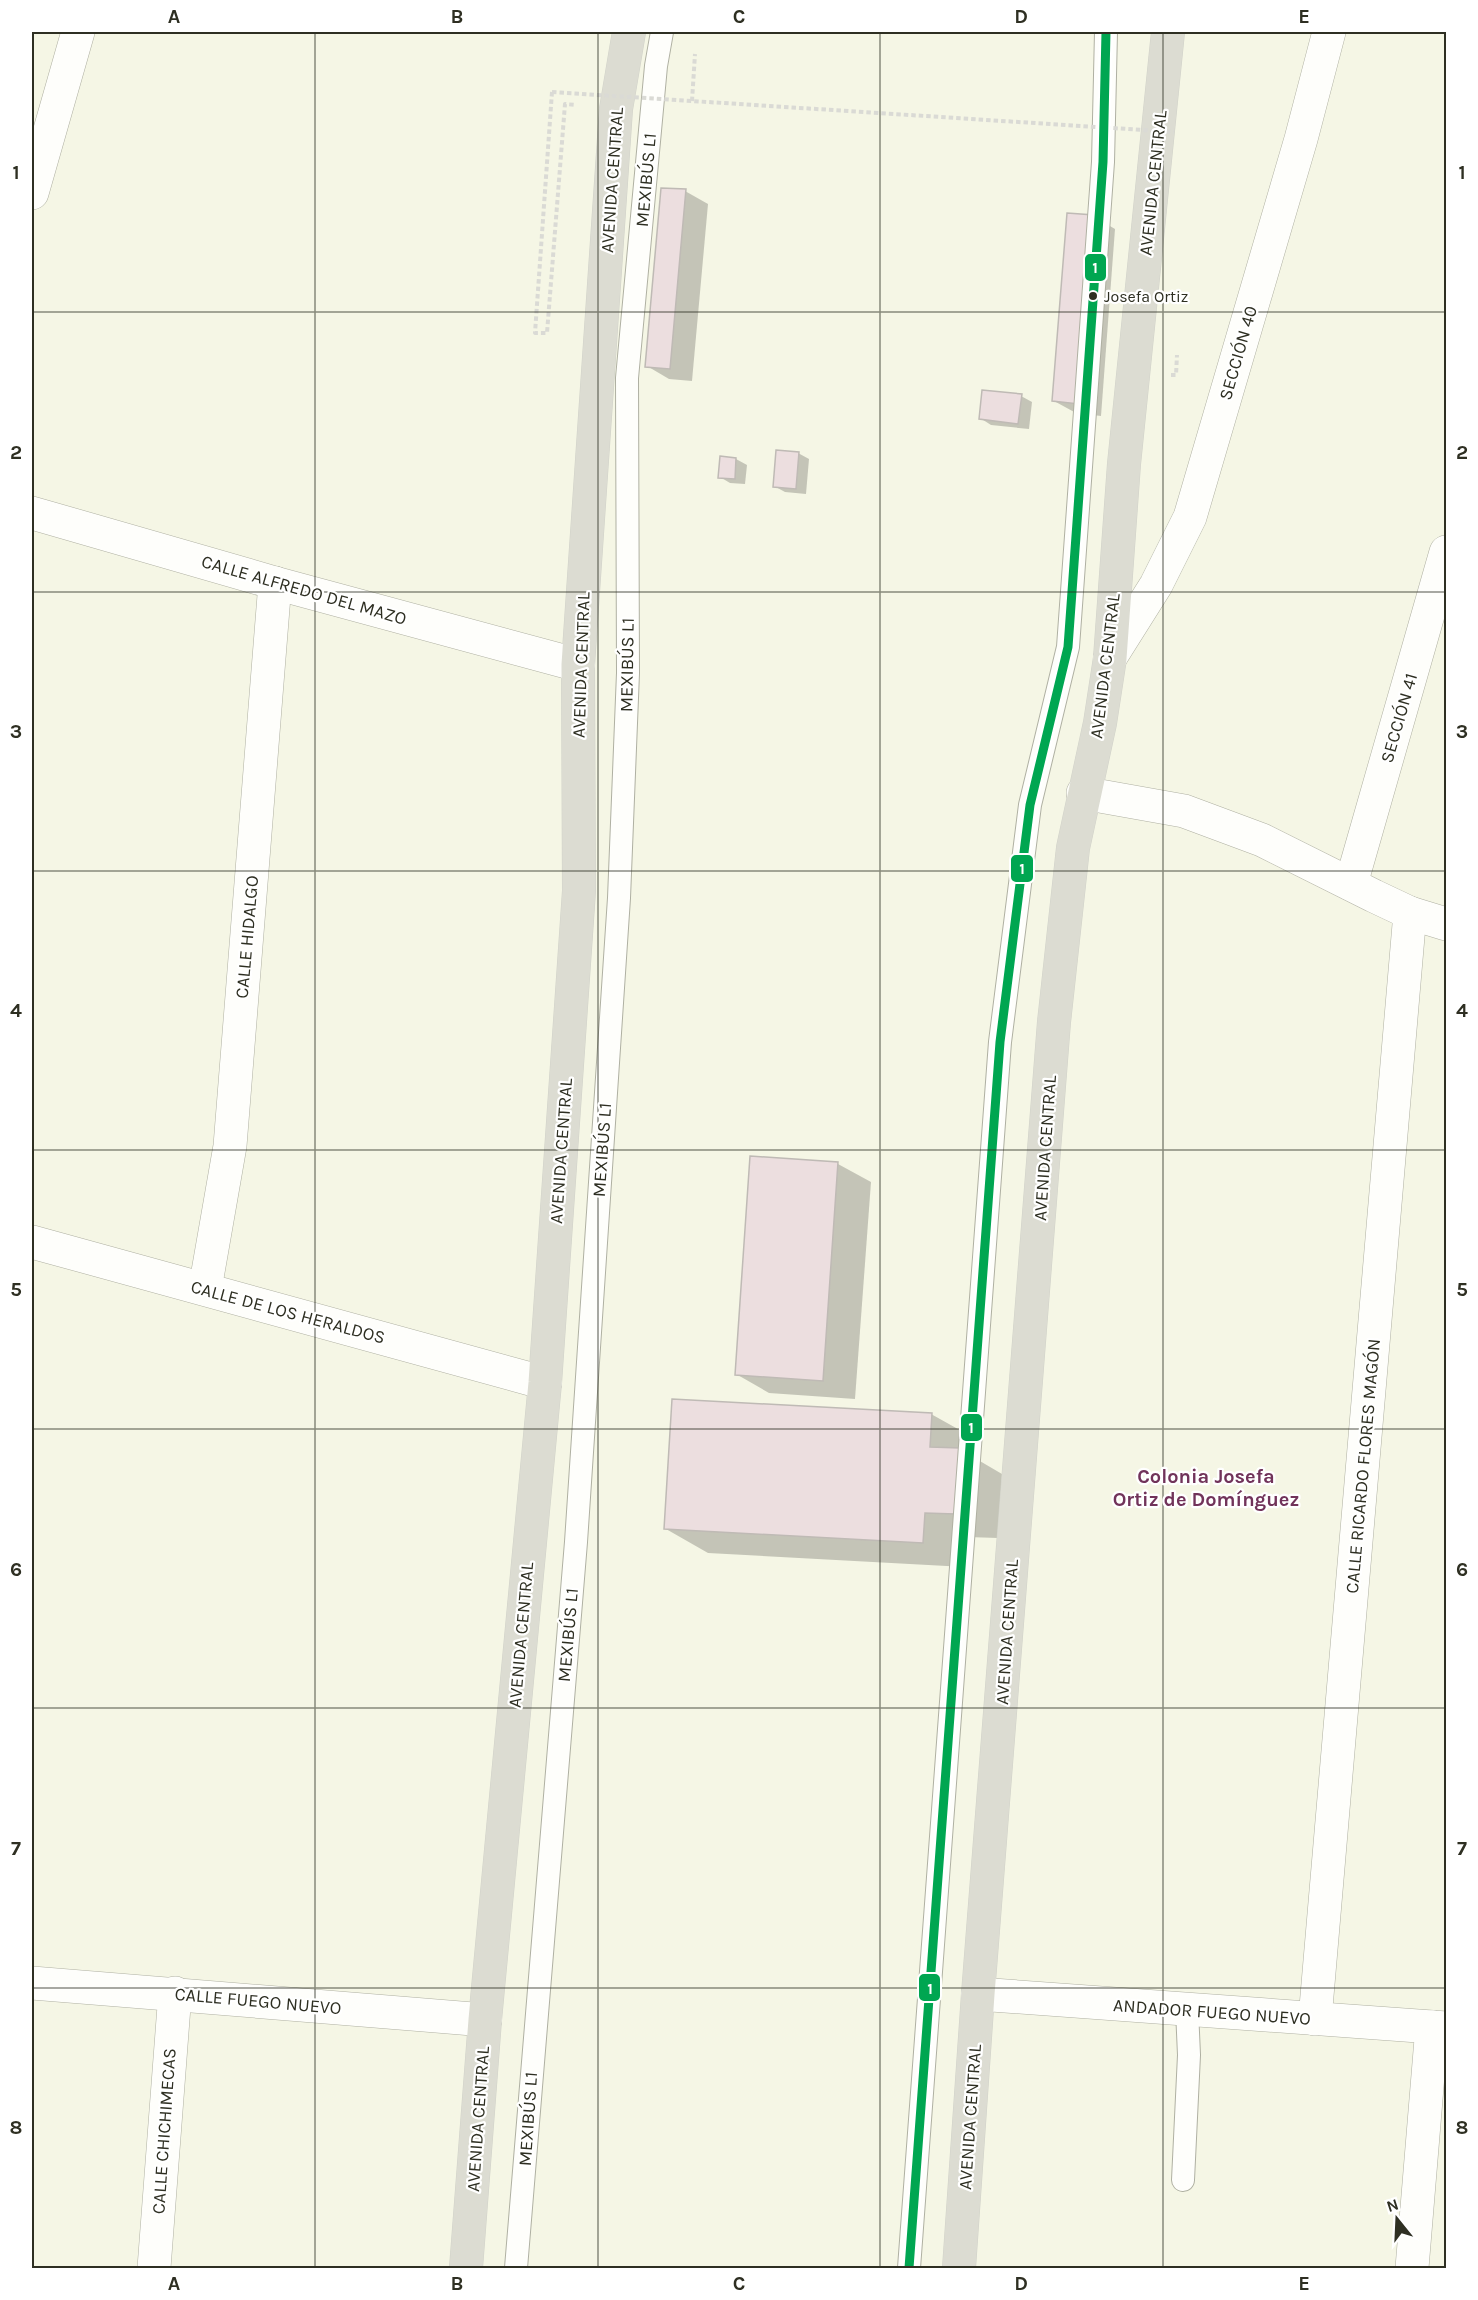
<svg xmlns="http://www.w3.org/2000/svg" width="1478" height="2300" viewBox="0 0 1478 2300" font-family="Karla,sans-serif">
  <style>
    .shadow { fill: #0003 }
    .building { fill: #ecdedf; stroke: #bfbab5; stroke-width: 1.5 }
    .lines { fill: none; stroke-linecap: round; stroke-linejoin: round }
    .service-casing { stroke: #afb0a2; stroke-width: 24 }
    .minor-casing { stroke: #afb0a2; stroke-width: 34 }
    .tertiary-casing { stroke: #afb0a2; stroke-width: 34 }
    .trunk-casing { stroke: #d1d2c9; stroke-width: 34 }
    .path { stroke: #dadad5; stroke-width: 4; stroke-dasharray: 4.5 3; stroke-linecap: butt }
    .service { stroke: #fefefb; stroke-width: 22 }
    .minor { stroke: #fefefb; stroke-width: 33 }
    .tertiary { stroke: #fefefb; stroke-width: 33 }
    .trunk { stroke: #dcdcd2; stroke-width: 33 }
    .path-bridge { stroke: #dadad5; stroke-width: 4; stroke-dasharray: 4.5 3; stroke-linecap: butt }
    .bus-1-casing { stroke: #fff; stroke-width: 14 }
    .bus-1 { stroke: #00a651; stroke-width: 9 }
    .grid { fill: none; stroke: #2e2f22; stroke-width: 1.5; stroke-opacity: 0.55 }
    .bus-dot { fill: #2e2f22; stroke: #fff; stroke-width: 2 }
    .labels { text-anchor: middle; stroke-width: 4.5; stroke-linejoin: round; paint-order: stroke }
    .bus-label { font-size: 16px; fill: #2e2f22; stroke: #fff; text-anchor: start }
    .street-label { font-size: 18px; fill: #2e2f22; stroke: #fff }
    .neighbourhood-label { font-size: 20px; font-weight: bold; fill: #71335a; stroke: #fff }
    .line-badge { stroke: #fff; stroke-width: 2 }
    .badge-label { font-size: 16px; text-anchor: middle; font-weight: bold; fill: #fff }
    .neatline { fill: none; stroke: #2e2f22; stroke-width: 2 }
    .grid-label { font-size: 20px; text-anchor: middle; font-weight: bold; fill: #2e2f22 }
  </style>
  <rect width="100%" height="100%" fill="#f5f6e5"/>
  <g class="shadow">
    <path d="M 685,191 L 708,204 L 692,381 L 669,379 L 647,366 Z"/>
    <path d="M 1093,216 L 1115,229 L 1101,416 L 1076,413 L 1054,401 Z"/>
    <path d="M 1021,396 L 1032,402 L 1029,429 L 991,425 L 980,418 Z"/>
    <path d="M 798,453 L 809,459 L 806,494 L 785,492 L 774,486 Z"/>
    <path d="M 736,459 L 747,465 L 745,484 L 730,483 L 720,477 Z"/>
    <path d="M 838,1164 L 871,1182 L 855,1399 L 769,1393 L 736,1374 Z"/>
    <path d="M 931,1414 L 974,1438 L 973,1457 L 1002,1474 L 998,1538 L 967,1537 L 965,1567 L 708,1553 L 666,1529 Z"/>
  </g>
  <g class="building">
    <path d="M 661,188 L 686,189 L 670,369 L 645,367 Z"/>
    <path d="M 1067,213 L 1094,215 L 1079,404 L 1052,401 Z"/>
    <path d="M 982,390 L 1022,394 L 1018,424 L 979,419 Z"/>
    <path d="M 776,450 L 799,452 L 796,489 L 773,487 Z"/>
    <path d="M 720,456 L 736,458 L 735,479 L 718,478 Z"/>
    <path d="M 750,1156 L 838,1162 L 823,1381 L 735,1375 Z"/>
    <path d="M 672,1399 L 932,1413 L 930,1447 L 960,1448 L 956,1514 L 925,1513 L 923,1543 L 664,1529 Z"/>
  </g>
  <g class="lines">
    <g class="service-casing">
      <g id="service">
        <path d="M 1183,2180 L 1189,2055 L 1187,2010"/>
        <path d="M 516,2268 L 576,1542 L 619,898 L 628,673 L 627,378 L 656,66 L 662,32"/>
        <path d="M 909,2268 L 1000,1042 L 1030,805 L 1068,647 L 1103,162 L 1106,32"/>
      </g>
    </g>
    <g class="minor-casing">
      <g id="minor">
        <path d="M 32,193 L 78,32"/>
        <path d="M 32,513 L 275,583 L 578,665"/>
        <path d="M 1110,658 L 1156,585 L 1190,517 L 1301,139 L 1329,32"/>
        <path d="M 1083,793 L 1184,811 L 1262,840 L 1374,896 L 1410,913 L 1446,924"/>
        <path d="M 1351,884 L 1446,552"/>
        <path d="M 205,1289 L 230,1146 L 275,583"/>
        <path d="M 32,1983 L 485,2020"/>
        <path d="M 1315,2019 L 1410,913"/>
        <path d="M 154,2268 L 175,1993"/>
        <path d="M 1412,2268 L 1432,2027"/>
      </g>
    </g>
    <g class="tertiary-casing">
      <g id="tertiary">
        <path d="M 32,1242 L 545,1383"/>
        <path d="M 978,1994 L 1446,2028"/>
      </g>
    </g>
    <g class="trunk-casing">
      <g id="trunk">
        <path d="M 466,2268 L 485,2020 L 545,1383 L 579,891 L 578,665 L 616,109 L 629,32"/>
        <path d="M 959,2268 L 978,1994 L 1054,1022 L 1073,848 L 1100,723 L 1110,658 L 1124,464 L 1168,32"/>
      </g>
    </g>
    <g class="path">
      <path d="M 552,92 L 535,333 L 547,333 L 565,104 L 576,105"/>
      <path d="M 692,101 L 695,54"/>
      <path d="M 1171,375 L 1176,375 L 1177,355"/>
    </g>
    <use href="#service" class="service"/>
    <use href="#minor" class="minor"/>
    <use href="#tertiary" class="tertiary"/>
    <use href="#trunk" class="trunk"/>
    <path class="path-bridge" d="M 552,92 L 1174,132"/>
    <g class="bus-1-casing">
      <path id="bus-1" d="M 909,2268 L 1000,1042 L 1030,805 L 1068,647 L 1103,162 L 1106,32"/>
    </g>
    <use href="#bus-1" class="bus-1"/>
  </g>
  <path class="grid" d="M 315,32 L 315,2268M 598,32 L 598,2268M 880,32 L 880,2268M 1163,32 L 1163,2268M 32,312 L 1446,312M 32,592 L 1446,592M 32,871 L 1446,871M 32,1150 L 1446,1150M 32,1429 L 1446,1429M 32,1708 L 1446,1708M 32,1988 L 1446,1988"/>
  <circle class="bus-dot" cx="1093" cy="296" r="5"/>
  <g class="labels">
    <g class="bus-label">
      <text x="1104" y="302">Josefa Ortiz</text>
    </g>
    <g class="street-label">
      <text transform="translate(612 180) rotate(-86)" y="6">AVENIDA CENTRAL</text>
      <text transform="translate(646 180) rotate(-85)" y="6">MEXIBÚS L1</text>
      <text transform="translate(1153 183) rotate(-84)" y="6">AVENIDA CENTRAL</text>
      <text transform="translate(1238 353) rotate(-74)" y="6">SECCIÓN 40</text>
      <text transform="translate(304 590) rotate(16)" y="6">CALLE ALFREDO DEL MAZO</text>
      <text transform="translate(581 665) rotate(-88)" y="6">AVENIDA CENTRAL</text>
      <text transform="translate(627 665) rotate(-89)" y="6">MEXIBÚS L1</text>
      <text transform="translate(1105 666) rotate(-83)" y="6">AVENIDA CENTRAL</text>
      <text transform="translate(1399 718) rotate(-74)" y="6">SECCIÓN 41</text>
      <text transform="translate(247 937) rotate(-85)" y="6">CALLE HIDALGO</text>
      <text transform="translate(1045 1148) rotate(-86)" y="6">AVENIDA CENTRAL</text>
      <text transform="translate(602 1150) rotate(-86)" y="6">MEXIBÚS L1</text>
      <text transform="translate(561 1151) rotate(-86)" y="6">AVENIDA CENTRAL</text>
      <text transform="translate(288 1312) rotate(15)" y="6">CALLE DE LOS HERALDOS</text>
      <text transform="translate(1363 1466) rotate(-85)" y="6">CALLE RICARDO FLORES MAGÓN</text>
      <text transform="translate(1007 1632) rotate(-86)" y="6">AVENIDA CENTRAL</text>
      <text transform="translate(521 1635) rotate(-85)" y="6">AVENIDA CENTRAL</text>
      <text transform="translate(568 1635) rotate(-85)" y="6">MEXIBÚS L1</text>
      <text transform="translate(258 2001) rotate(5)" y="6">CALLE FUEGO NUEVO</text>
      <text transform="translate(1212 2012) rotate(4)" y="6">ANDADOR FUEGO NUEVO</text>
      <text transform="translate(970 2117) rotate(-86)" y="6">AVENIDA CENTRAL</text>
      <text transform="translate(478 2119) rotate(-86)" y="6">AVENIDA CENTRAL</text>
      <text transform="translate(528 2119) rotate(-86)" y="6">MEXIBÚS L1</text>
      <text transform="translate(164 2131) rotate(-86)" y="6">CALLE CHICHIMECAS</text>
    </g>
    <g class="neighbourhood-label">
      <text x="1206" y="1483">Colonia Josefa<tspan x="1206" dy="23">Ortiz de Domínguez</tspan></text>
    </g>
  </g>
  <g class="line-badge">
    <rect x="1084" y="253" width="23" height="29" rx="6" fill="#00a651"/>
    <rect x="1010" y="854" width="24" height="29" rx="6" fill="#00a651"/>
    <rect x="960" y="1413" width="23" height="29" rx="6" fill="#00a651"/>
    <rect x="918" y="1973" width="23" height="29" rx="6" fill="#00a651"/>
  </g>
  <g class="badge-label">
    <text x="1095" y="273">1</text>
    <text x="1022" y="874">1</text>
    <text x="971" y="1433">1</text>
    <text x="930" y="1994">1</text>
  </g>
  <rect width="1478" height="2300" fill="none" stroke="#ffffff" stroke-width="66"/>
  <g transform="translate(1397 2219) rotate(342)" stroke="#ffffff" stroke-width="4.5" paint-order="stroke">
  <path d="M0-4.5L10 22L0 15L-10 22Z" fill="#2e2f22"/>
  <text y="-9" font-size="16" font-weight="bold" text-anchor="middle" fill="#2e2f22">N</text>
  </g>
  <rect x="33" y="33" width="1412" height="2234" class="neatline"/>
  <g class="grid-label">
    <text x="174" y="23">A</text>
    <text x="457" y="23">B</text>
    <text x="739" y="23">C</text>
    <text x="1021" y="23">D</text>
    <text x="1304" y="23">E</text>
    <text x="16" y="179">1</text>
    <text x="1462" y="179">1</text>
    <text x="16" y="459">2</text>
    <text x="1462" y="459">2</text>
    <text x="16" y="738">3</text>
    <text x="1462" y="738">3</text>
    <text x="16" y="1017">4</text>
    <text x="1462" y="1017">4</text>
    <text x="16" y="1296">5</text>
    <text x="1462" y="1296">5</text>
    <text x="16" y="1576">6</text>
    <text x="1462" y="1576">6</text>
    <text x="16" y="1855">7</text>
    <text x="1462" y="1855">7</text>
    <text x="16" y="2134">8</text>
    <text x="1462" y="2134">8</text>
    <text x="174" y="2290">A</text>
    <text x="457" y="2290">B</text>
    <text x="739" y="2290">C</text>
    <text x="1021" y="2290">D</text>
    <text x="1304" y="2290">E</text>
  </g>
</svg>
